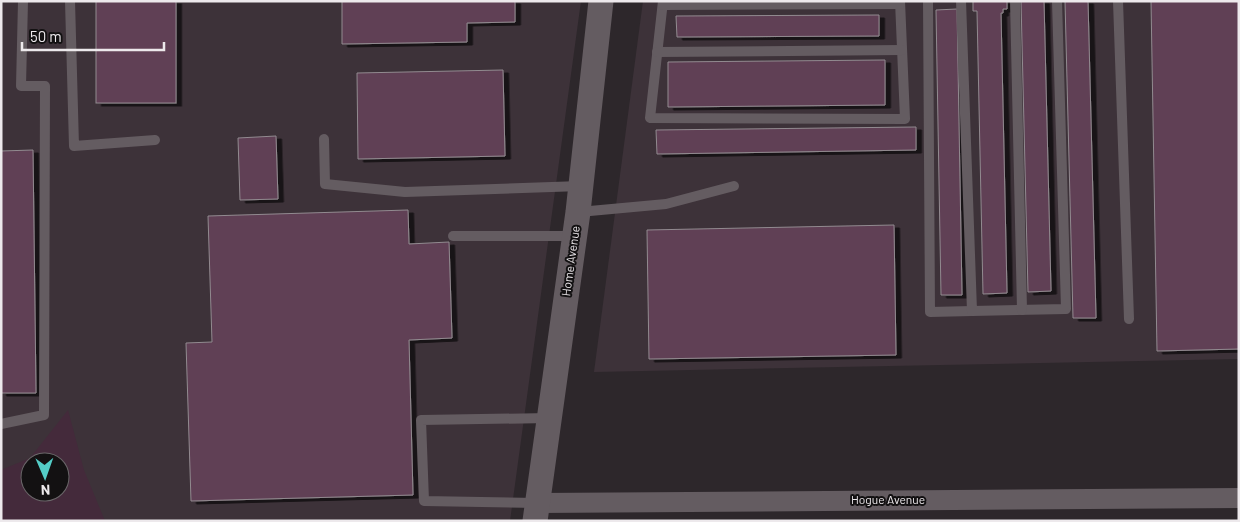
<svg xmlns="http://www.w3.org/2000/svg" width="1240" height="522" viewBox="0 0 1240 522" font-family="Barlow,sans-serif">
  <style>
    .built { fill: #3d3239 }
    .green { fill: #442a3b; fill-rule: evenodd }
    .building { fill: #603f55; stroke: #928b90; filter: url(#shadow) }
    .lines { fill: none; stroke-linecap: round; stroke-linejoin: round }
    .service { stroke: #645c61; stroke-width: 10 }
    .minor { stroke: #645c61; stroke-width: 20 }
    .tertiary { stroke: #645c61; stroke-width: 25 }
    .labels { text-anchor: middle; stroke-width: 4; stroke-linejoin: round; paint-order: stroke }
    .street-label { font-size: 12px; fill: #ede9ec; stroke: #131112 }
  </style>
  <defs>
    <filter id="shadow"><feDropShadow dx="5.5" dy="3" stdDeviation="0" flood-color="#0009"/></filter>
  </defs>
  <rect width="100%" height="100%" fill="#2d272b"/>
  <g class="built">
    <path d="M 1,1 L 581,1 L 510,521 L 67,521 L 60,462 L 30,462 L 1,492 Z"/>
    <path d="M 643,1 L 1239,1 L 1239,359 L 594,372 Z"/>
  </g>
  <path class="green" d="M 68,410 L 84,470 L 105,521 L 1,521 L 1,470 L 30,458 ZM 30,462 L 60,462 L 60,492 L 30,492 Z"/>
  <g class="building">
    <rect x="96" y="1" width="80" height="102"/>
    <path d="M 342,1 L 515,1 L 515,22 L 467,23 L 467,42 L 342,44 Z"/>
    <path d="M 973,1 L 1007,1 L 1007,9 L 1003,9 L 1003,13 L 1001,13 L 1007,293 L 983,294 L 977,11 L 973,11 Z"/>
    <path d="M 1021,1 L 1044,1 L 1051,291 L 1028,292 Z"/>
    <path d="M 1065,1 L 1088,1 L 1096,318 L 1073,318 Z"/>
    <path d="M 1151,1 L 1239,1 L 1239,349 L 1157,351 Z"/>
    <path d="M 957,9 L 962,295 L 941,295 L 936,10 Z"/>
    <path d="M 879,15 L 879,36 L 677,37 L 676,16 Z"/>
    <path d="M 885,60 L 885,105 L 668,107 L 668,62 Z"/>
    <path d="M 503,70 L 505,156 L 358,159 L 357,73 Z"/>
    <path d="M 916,127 L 916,150 L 657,154 L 656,130 Z"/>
    <path d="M 276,136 L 278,199 L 240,200 L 238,138 Z"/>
    <path d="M 33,150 L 36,393 L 1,393 L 1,151 Z"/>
    <path d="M 408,210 L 409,244 L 449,242 L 452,338 L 409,340 L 413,495 L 191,501 L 186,343 L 212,342 L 208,216 Z"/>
    <path d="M 894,225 L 896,355 L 649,359 L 647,230 Z"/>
  </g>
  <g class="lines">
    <g class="service">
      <path d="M 70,1 L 74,146 L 155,140"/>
      <path d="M 663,1 L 650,118 L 905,119 L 900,1"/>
      <path d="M 928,1 L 930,312 L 972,311"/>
      <path d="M 961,1 L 972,311 L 1066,309 L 1057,1"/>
      <path d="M 1015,1 L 1022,310"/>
      <path d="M 1118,1 L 1129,319"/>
      <path d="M 663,5 L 900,4"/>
      <path d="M 657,52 L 902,50"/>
      <path d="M 324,139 L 325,184 L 405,192 L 581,186"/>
      <path d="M 579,212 L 666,204 L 734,186"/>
      <path d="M 453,236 L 574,236"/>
      <path d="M 1,424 L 44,415 L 45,86 L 21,86 L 23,1"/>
      <path d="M 537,503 L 424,501 L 421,420 L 550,418"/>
    </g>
    <path class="minor" d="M 538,503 L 1239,498"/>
    <path class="tertiary" d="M 535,521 L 578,212 L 601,1"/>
  </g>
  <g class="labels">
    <g class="street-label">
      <text transform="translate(571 261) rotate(-82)" y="4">Home Avenue</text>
      <text x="888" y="504">Hogue Avenue</text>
    </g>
  </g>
  <rect width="1240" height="522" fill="none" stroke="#ede9ec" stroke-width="5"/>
  <g transform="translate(45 477) rotate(178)"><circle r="24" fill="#131112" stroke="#6a6769"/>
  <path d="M0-4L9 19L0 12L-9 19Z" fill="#54cdc7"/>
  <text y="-8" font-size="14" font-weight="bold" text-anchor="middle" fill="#ede9ec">N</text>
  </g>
  <path d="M22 42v8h142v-8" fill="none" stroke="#ede9ec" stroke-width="2.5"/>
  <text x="30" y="42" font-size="15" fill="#ede9ec" stroke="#131112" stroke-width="4" paint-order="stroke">50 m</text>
</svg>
